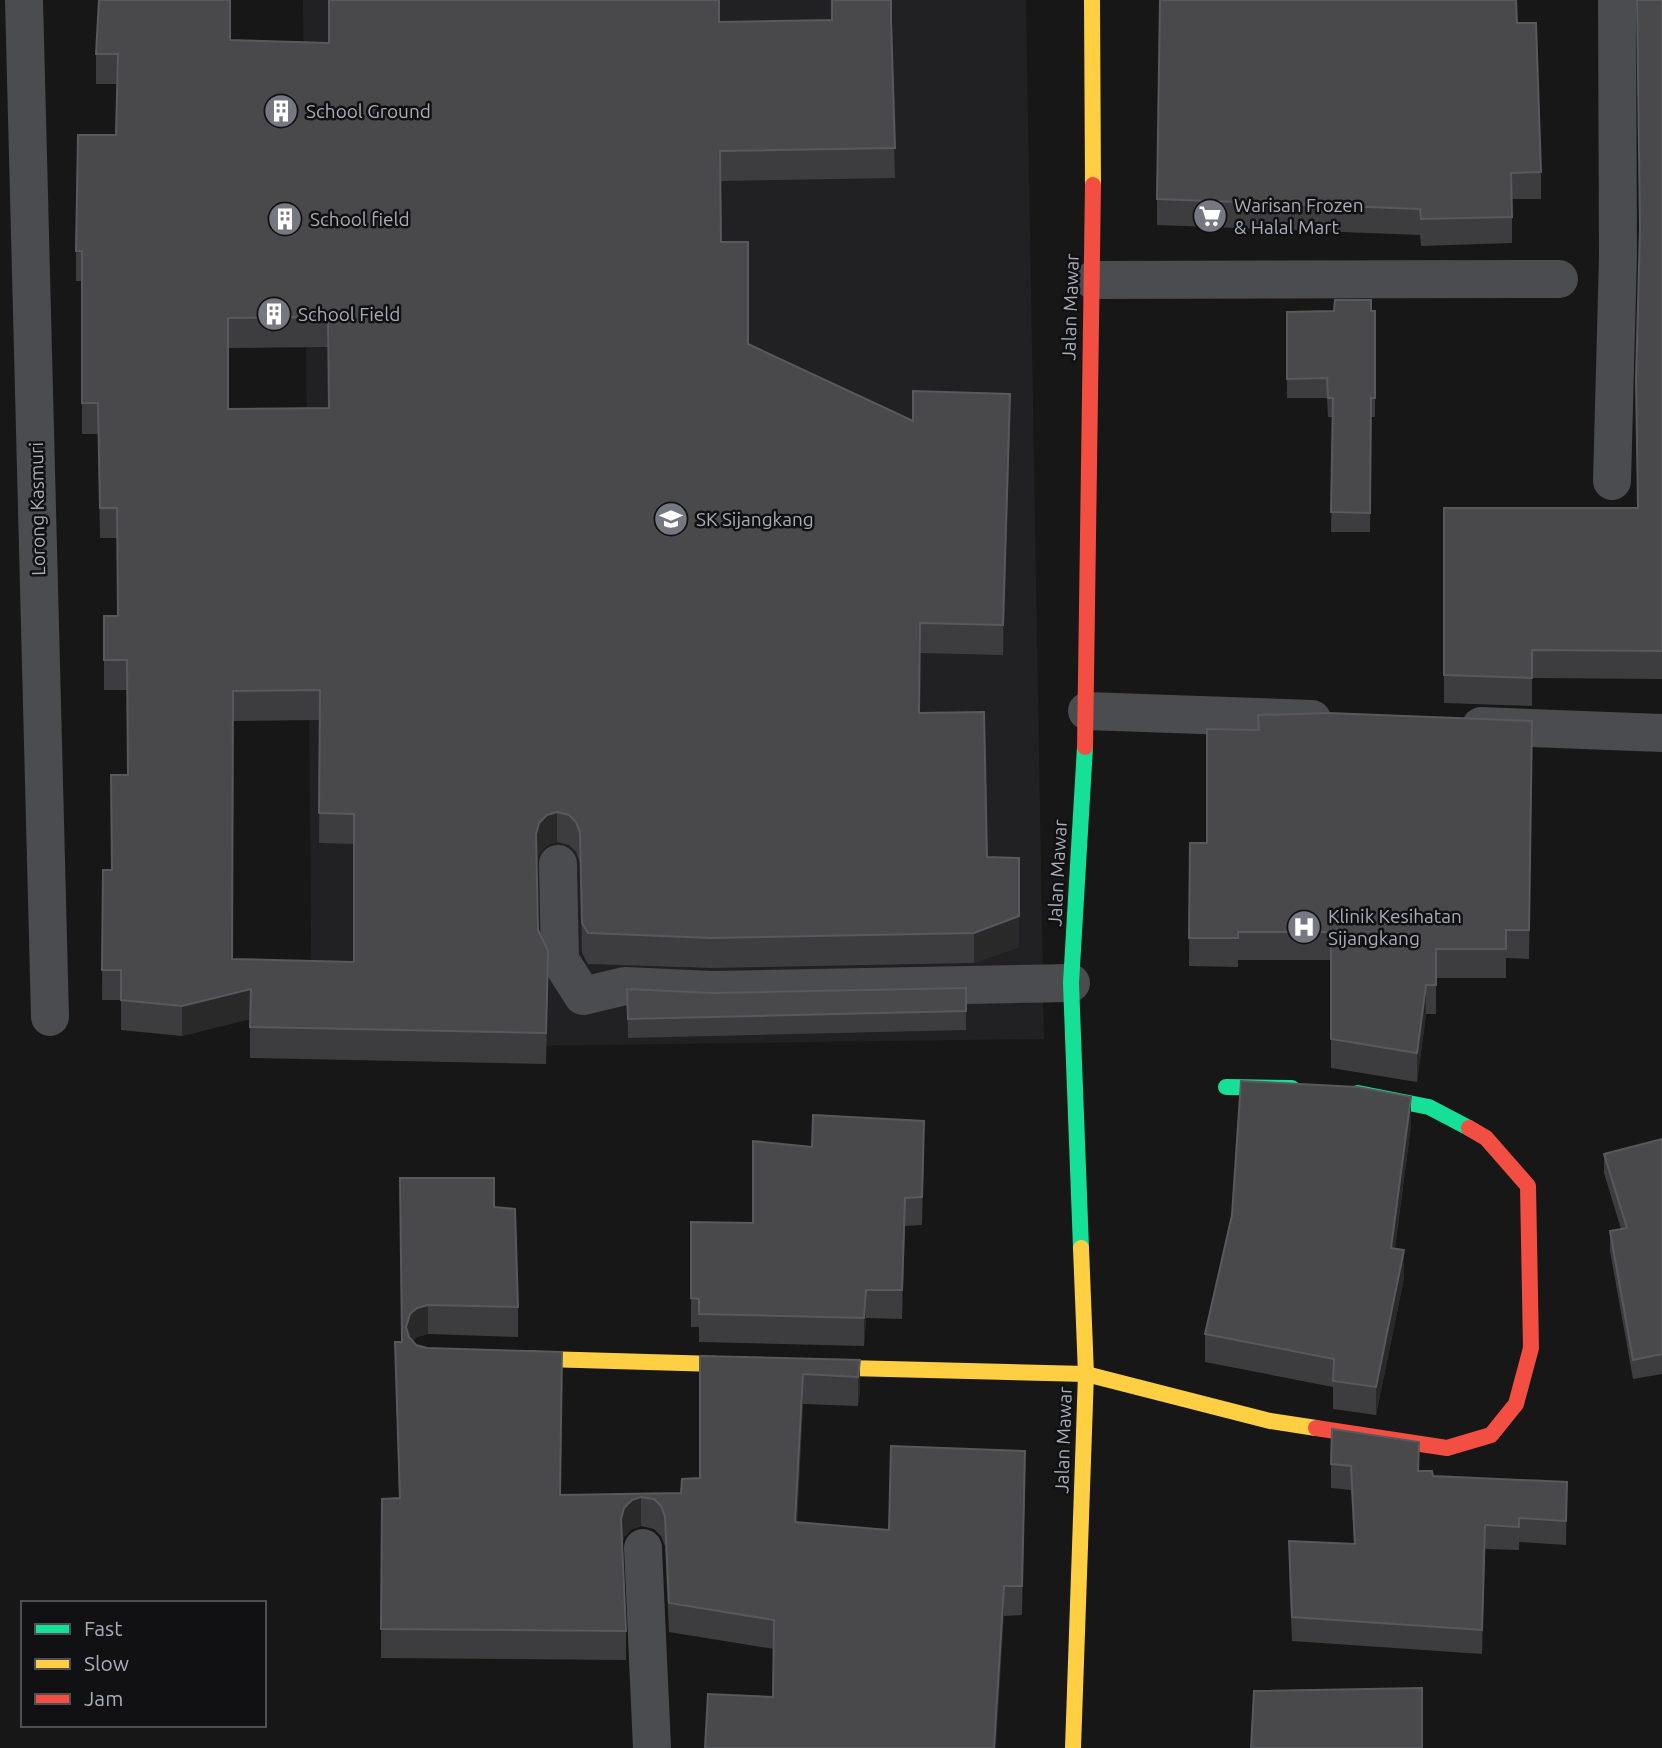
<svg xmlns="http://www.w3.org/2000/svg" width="1662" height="1748" viewBox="0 0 1662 1748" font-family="Ubuntu,sans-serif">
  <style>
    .built { fill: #212123 }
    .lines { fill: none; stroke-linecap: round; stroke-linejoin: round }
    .street { stroke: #4b4c50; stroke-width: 38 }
    .fast { stroke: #16e098; stroke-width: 16 }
    .slow { stroke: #ffcf43; stroke-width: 16 }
    .jam { stroke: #f24e42; stroke-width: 16 }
    .wall { fill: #3d3d3f; fill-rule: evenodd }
    .shaded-wall { fill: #29292a }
    .building { fill: #49494c; stroke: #58595d; stroke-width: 2; fill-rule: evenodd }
    .labels { text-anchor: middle; stroke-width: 5; stroke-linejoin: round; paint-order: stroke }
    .poi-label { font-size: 19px; fill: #a8adb8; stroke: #111113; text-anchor: start }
    .street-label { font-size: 19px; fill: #a8adb8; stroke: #111113 }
  </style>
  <rect width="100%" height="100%" fill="#171717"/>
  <path class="built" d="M 303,0 L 1026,0 L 1044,1039 L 312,1049 Z"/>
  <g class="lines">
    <g class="street">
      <path d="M 24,0 L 50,1017"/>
      <path d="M 1093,280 L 1559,279"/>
      <path d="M 1612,481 L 1618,256 L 1617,0"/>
      <path d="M 1087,711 L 1312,719"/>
      <path d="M 1481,726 L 1662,733"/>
      <path d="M 558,864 L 560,960 L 583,996 L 625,986 L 712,990 L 1071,983"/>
      <path d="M 643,1548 L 652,1748"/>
    </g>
    <g class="fast">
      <path d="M 1226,1087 L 1292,1088"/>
      <path d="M 1358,1093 L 1429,1107 L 1469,1128"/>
      <path d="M 1081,1248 L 1071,983 L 1085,747"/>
    </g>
    <g class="slow">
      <path d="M 1092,0 L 1093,185"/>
      <path d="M 510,1358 L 751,1365"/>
      <path d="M 808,1367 L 1086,1374 L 1270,1421 L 1316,1428"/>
      <path d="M 1073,1748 L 1086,1374 L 1081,1248"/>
    </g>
    <g class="jam">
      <path d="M 1085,747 L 1093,185"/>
      <path d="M 1316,1428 L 1447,1448 L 1491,1435 L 1516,1404 L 1531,1348 L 1528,1186 L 1486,1138 L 1469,1128"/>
    </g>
  </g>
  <g class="wall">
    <path d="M 892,0 L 891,33 L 895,178 L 721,181 L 721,242 L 748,344 L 913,421 L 1010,424 L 1003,655 L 920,653 L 919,713 L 987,857 L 1019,947 L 974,963 L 712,968 L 588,964 L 582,953 L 580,863 L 576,852 L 569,845 L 557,842 L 547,845 L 539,853 L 537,862 L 538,930 L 548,981 L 546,1064 L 250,1058 L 250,1019 L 182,1036 L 121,1030 L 121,1000 L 102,1000 L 103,870 L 111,870 L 128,775 L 127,690 L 104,690 L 104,616 L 118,616 L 117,538 L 100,538 L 98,434 L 82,434 L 82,281 L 76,281 L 76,251 L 116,135 L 117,84 L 96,84 L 96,54 L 230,40 L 329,43 L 477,1 L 719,22 L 832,20 ZM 328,347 L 329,408 L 228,409 L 228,348 ZM 320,720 L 319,843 L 354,844 L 354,962 L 232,959 L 233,721 Z"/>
    <path d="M 1662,0 L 1662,679 L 1532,678 L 1532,706 L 1444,703 L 1444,508 L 1637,508 L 1640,236 Z"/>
    <path d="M 1517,23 L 1541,172 L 1541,199 L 1512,199 L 1512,243 L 1421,246 L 1420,235 L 1157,225 L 1157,199 Z"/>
    <path d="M 1375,311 L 1375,417 L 1371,417 L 1370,532 L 1331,532 L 1333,417 L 1328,417 L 1327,398 L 1287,398 L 1287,312 Z"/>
    <path d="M 1532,721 L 1529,959 L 1506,958 L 1506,978 L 1436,978 L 1436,1014 L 1426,1014 L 1417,1082 L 1331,1068 L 1331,960 L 1238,960 L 1238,967 L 1189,966 L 1190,843 L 1207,843 L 1258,730 Z"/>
    <path d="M 966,988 L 966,1030 L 628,1038 L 627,989 L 712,993 Z"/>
    <path d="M 1411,1125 L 1395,1248 L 1404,1278 L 1376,1415 L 1333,1409 L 1333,1387 L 1205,1362 L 1205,1334 Z"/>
    <path d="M 1662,1139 L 1662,1374 L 1633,1379 L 1610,1251 L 1610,1231 L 1621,1229 L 1604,1173 L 1604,1154 Z"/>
    <path d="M 812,1147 L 924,1149 L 922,1225 L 905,1226 L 902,1319 L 866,1318 L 864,1346 L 699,1342 L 699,1327 L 691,1327 L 691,1222 L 753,1223 Z"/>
    <path d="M 494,1207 L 518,1307 L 518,1337 L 428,1334 L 417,1337 L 413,1341 L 560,1495 L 681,1493 L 700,1478 L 700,1356 L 860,1360 L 860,1390 L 858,1406 L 803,1404 L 797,1522 L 889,1530 L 1025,1481 L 1022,1615 L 1004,1616 L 773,1697 L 774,1649 L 669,1632 L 665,1546 L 661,1536 L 654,1529 L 641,1526 L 632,1529 L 624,1537 L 622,1544 L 626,1631 L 626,1660 L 381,1658 L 382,1499 L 399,1498 L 395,1342 L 402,1342 Z"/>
    <path d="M 1331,1464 L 1419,1471 L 1433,1476 L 1567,1482 L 1566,1545 L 1519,1542 L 1519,1550 L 1485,1549 L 1482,1654 L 1292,1641 L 1289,1565 L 1289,1541 L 1354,1544 L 1351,1490 L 1331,1488 Z"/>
  </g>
  <g class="shaded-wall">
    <path d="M 1010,394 L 1010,424 L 1003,655 L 1003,625 Z"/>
    <path d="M 557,812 L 557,842 L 547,845 L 539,853 L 536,864 L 536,834 L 539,823 L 547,815 Z"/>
    <path d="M 1019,858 L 1019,947 L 974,963 L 974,933 Z"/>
    <path d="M 1426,985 L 1426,1014 L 1417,1082 L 1417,1053 Z"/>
    <path d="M 251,989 L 251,1019 L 182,1036 L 182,1006 Z"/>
    <path d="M 1411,1097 L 1411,1125 L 1391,1276 L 1391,1248 Z"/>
    <path d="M 924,1121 L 924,1149 L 922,1225 L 922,1197 Z"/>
    <path d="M 905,1198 L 905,1226 L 902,1319 L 902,1290 Z"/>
    <path d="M 1404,1250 L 1404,1278 L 1376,1415 L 1376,1387 Z"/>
    <path d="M 866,1290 L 866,1318 L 864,1346 L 864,1318 Z"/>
    <path d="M 428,1305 L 428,1334 L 417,1337 L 410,1344 L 406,1327 L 410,1314 L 417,1308 Z"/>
    <path d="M 860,1360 L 860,1390 L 858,1406 L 858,1377 Z"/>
    <path d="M 803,1374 L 803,1404 L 795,1551 L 795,1522 Z"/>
    <path d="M 1025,1451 L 1025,1481 L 1022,1615 L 1022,1586 Z"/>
    <path d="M 641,1497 L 641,1526 L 632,1529 L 624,1537 L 621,1548 L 621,1519 L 624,1508 L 632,1500 Z"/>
    <path d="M 1485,1525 L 1485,1549 L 1482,1654 L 1482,1630 Z"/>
    <path d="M 1004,1586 L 1004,1616 L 996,1748 L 994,1748 Z"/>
  </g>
  <g class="building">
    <path d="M 99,0 L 230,0 L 230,40 L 329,43 L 329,0 L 719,0 L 719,22 L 832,20 L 832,0 L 891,0 L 891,19 L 895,148 L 720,151 L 721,242 L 748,242 L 748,344 L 913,421 L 913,391 L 1010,394 L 1003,625 L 920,623 L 919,713 L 984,712 L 987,857 L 1019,858 L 1019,916 L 974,933 L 712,938 L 588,933 L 582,923 L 580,833 L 576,822 L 569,815 L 557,812 L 547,815 L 539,823 L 536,834 L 538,930 L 548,951 L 546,1033 L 250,1027 L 251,989 L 182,1006 L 121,1000 L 121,970 L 102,970 L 103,870 L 112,870 L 111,775 L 128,775 L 127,660 L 104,660 L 104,616 L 118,616 L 117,508 L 100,508 L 98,403 L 82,403 L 82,251 L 76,251 L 78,135 L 116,135 L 118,54 L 96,54 ZM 328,317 L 329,408 L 228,409 L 228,318 ZM 320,690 L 319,813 L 354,814 L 354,962 L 232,959 L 233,691 Z"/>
    <path d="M 1160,0 L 1516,0 L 1517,23 L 1536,23 L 1541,172 L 1511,173 L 1512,217 L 1421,219 L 1420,209 L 1157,199 Z"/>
    <path d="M 1637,0 L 1662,0 L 1662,651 L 1532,650 L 1532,678 L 1444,675 L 1444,508 L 1638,508 L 1636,380 L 1640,228 Z"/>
    <path d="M 1335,300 L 1371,300 L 1371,311 L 1375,311 L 1375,398 L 1371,398 L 1370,513 L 1331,512 L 1333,398 L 1328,398 L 1327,378 L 1287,379 L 1287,312 L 1334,311 Z"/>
    <path d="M 1329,713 L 1532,721 L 1529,930 L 1506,930 L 1506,949 L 1436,949 L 1436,985 L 1426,985 L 1417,1053 L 1331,1039 L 1331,932 L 1238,932 L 1238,938 L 1189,938 L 1190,843 L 1207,843 L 1207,729 L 1259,730 L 1258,715 Z"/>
    <path d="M 966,988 L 966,1011 L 628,1019 L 627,989 L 712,993 Z"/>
    <path d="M 1241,1081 L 1358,1087 L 1411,1097 L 1391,1248 L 1404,1250 L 1376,1387 L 1333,1381 L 1334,1359 L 1205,1334 L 1232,1215 Z"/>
    <path d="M 813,1115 L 924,1121 L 922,1197 L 905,1198 L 902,1290 L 866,1290 L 864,1318 L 699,1314 L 699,1299 L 691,1298 L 691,1222 L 753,1223 L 753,1141 L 812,1147 Z"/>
    <path d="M 1662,1139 L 1662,1354 L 1633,1360 L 1610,1231 L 1627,1228 L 1604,1154 Z"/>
    <path d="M 400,1178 L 494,1178 L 494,1207 L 515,1209 L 518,1307 L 428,1305 L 417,1308 L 410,1314 L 406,1327 L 409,1337 L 416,1345 L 427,1348 L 562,1352 L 560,1495 L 681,1493 L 682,1479 L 700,1478 L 700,1356 L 860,1360 L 858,1377 L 803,1374 L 795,1522 L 889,1530 L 891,1446 L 1025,1451 L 1022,1586 L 1004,1586 L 994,1748 L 705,1748 L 708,1694 L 773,1697 L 774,1620 L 669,1603 L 665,1517 L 661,1506 L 654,1499 L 641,1497 L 632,1500 L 624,1508 L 621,1519 L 626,1631 L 381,1629 L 382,1499 L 400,1498 L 395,1342 L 402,1342 Z"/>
    <path d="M 1332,1429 L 1419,1442 L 1418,1471 L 1432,1471 L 1433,1476 L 1567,1482 L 1566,1521 L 1519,1518 L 1519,1527 L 1485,1525 L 1482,1630 L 1292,1617 L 1289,1541 L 1355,1544 L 1351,1466 L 1331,1464 Z"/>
    <path d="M 1422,1688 L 1422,1748 L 1251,1748 L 1254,1691 Z"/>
  </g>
  <defs>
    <g id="building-disc" transform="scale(1.75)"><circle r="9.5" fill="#757880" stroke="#111113"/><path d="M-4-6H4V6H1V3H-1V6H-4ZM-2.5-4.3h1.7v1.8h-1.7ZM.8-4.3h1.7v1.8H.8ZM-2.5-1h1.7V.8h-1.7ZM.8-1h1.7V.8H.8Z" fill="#fff"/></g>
    <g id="supermarket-disc" transform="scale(1.75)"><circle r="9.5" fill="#757880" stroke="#111113"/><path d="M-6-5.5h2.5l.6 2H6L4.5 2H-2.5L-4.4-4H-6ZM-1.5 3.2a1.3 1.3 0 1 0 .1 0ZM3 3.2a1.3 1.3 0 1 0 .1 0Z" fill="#fff"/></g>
    <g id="school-disc" transform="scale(1.75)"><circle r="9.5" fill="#757880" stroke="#111113"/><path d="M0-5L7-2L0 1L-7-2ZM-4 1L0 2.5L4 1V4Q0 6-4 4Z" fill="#fff"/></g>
    <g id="hospital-disc" transform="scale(1.75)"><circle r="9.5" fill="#757880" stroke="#111113"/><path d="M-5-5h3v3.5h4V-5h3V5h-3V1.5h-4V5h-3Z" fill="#fff"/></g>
  </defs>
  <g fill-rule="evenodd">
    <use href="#building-disc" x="281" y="111"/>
    <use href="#supermarket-disc" x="1210" y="216"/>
    <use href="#building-disc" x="285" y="219"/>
    <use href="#building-disc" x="274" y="314"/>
    <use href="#school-disc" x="671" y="519"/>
    <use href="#hospital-disc" x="1304" y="927"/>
  </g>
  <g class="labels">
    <g class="poi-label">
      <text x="306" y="118">School Ground</text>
      <text x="1234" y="212">Warisan Frozen<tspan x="1234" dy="22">&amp; Halal Mart</tspan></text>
      <text x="310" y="226">School field</text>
      <text x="298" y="321">School Field</text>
      <text x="696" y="526">SK Sijangkang</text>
      <text x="1328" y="923">Klinik Kesihatan<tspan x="1328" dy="22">Sijangkang</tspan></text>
    </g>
    <g class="street-label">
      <text transform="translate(1070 307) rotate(-88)" y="7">Jalan Mawar</text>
      <text transform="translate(37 509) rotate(-91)" y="7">Lorong Kasmuri</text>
      <text transform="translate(1057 873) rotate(-87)" y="7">Jalan Mawar</text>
      <text transform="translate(1063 1440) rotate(-88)" y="7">Jalan Mawar</text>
    </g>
  </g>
  <rect x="21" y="1601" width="245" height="126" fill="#111113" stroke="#4d4f55" stroke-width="2"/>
  <rect x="35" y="1624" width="35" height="10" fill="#16e098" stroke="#4d4f55" stroke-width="2"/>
  <text x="84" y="1636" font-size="21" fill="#a8adb8">Fast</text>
  <rect x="35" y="1659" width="35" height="10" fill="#ffcf43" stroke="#4d4f55" stroke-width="2"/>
  <text x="84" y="1671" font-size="21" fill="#a8adb8">Slow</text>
  <rect x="35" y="1694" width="35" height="10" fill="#f24e42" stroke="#4d4f55" stroke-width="2"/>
  <text x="84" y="1706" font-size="21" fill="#a8adb8">Jam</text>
</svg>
